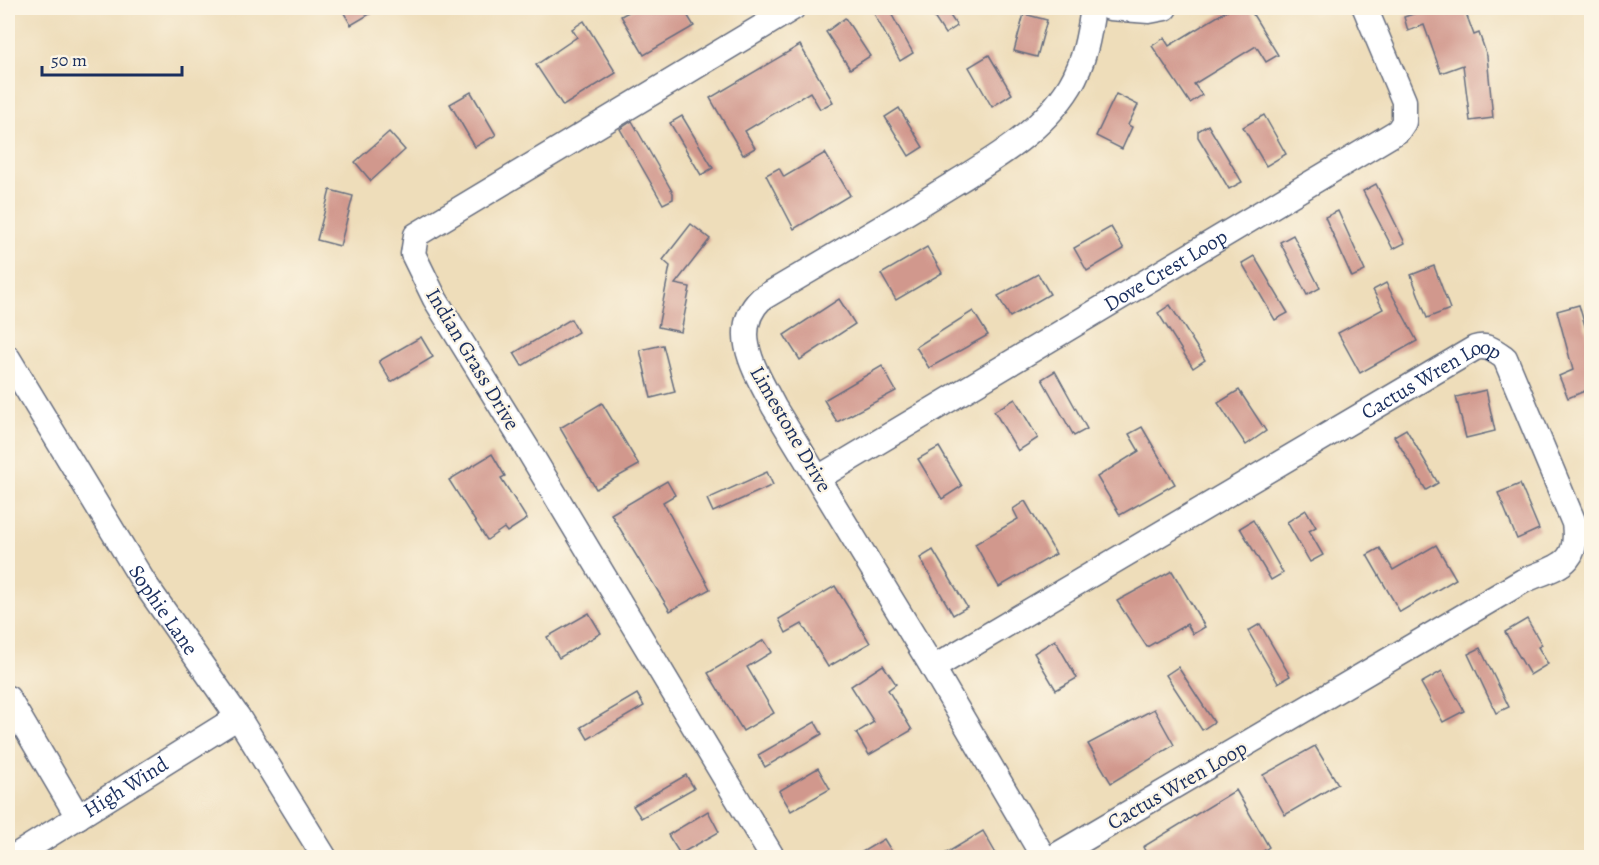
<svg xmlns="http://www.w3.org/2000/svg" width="1599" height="865" viewBox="0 0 1599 865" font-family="Alegreya,serif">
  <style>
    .building { fill: #d1988d }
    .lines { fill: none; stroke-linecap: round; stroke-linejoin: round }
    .minor-casing { stroke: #656c7e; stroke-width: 27 }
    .minor { stroke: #fff; stroke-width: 24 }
    .labels { text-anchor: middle; stroke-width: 4.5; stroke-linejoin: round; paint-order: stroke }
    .street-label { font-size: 21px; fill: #1b2f5e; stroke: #fcf5e5 }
  </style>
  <rect width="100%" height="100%" fill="#fcf5e5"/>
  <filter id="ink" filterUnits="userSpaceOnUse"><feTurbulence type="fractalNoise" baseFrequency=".0167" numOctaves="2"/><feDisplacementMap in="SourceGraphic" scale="12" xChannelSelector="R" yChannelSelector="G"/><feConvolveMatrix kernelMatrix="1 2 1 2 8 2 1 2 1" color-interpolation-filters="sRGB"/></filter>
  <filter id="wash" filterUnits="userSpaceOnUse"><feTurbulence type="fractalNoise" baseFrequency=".008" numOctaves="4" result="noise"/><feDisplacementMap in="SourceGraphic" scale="24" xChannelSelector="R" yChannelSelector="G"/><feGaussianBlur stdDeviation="1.35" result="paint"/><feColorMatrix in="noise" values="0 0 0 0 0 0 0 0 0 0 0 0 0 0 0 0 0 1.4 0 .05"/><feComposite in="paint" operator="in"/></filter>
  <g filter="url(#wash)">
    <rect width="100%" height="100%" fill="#eeddba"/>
    <g id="blocks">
      <g class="building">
        <path d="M 341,8 L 380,8 L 351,25 Z"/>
        <path d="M 636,8 L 683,8 L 694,26 L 644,55 L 621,16 Z"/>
        <path d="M 871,8 L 888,8 L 913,53 L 900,61 Z"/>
        <path d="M 928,8 L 945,8 L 957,26 L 945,34 Z"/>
        <path d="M 1231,8 L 1249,8 L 1278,55 L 1266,62 L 1256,46 L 1194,84 L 1202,95 L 1190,103 L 1152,46 L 1164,38 L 1169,46 Z"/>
        <path d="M 1431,8 L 1464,8 L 1474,35 L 1479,33 L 1487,56 L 1493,118 L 1470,121 L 1463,65 L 1441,73 L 1424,25 L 1408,31 L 1404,17 Z"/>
        <path d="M 1024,14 L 1047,20 L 1037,57 L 1014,51 Z"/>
        <path d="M 845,18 L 870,56 L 850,69 L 826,32 Z"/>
        <path d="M 584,21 L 616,73 L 563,106 L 536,65 L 577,37 L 572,29 Z"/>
        <path d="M 800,45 L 833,102 L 820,109 L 810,92 L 745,131 L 755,148 L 743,155 L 710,98 Z"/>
        <path d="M 989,55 L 1012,94 L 992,107 L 969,67 Z"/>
        <path d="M 471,92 L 496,135 L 475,147 L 450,104 Z"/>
        <path d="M 1116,94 L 1138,105 L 1128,125 L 1132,127 L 1122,149 L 1096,136 Z"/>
        <path d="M 899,108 L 923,147 L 909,156 L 885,117 Z"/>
        <path d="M 1264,115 L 1286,154 L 1266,166 L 1243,127 Z"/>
        <path d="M 682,116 L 713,168 L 701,175 L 670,123 Z"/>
        <path d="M 632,121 L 673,193 L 673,199 L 663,204 L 620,129 Z"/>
        <path d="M 1208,125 L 1242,182 L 1229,189 L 1198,137 L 1198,131 Z"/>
        <path d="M 389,132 L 405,150 L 371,181 L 355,162 Z"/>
        <path d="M 825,153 L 850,195 L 794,229 L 766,175 L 779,168 L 784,177 Z"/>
        <path d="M 1376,184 L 1405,243 L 1393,249 L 1363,191 Z"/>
        <path d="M 330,190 L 353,196 L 340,246 L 317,240 Z"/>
        <path d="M 1338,211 L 1365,271 L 1352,277 L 1325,217 Z"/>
        <path d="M 691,224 L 710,239 L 675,284 L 690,287 L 681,332 L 658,327 L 670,266 L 663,260 Z"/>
        <path d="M 1111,227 L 1124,249 L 1087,271 L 1074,248 Z"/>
        <path d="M 1293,235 L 1320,288 L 1307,295 L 1280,242 Z"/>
        <path d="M 927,247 L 942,273 L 896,300 L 881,274 Z"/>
        <path d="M 1254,256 L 1288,313 L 1275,320 L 1242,263 Z"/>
        <path d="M 1434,266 L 1450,309 L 1427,318 L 1411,275 Z"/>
        <path d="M 1038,274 L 1050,294 L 1010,317 L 998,296 Z"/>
        <path d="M 1386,283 L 1417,341 L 1360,373 L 1338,333 L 1383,309 L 1373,290 Z"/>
        <path d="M 839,299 L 855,324 L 800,360 L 784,335 Z"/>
        <path d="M 1170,305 L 1205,360 L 1193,368 L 1158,313 Z"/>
        <path d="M 1579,305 L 1592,350 L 1592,388 L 1568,398 L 1559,376 L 1573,370 L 1557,311 Z"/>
        <path d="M 973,311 L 988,335 L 929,368 L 916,347 Z"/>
        <path d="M 571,319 L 578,332 L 522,366 L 514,353 Z"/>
        <path d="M 421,337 L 433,357 L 391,382 L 379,361 Z"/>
        <path d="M 663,345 L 675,392 L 651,398 L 640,350 Z"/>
        <path d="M 882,366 L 896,391 L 837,422 L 824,400 Z"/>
        <path d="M 1055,371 L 1087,429 L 1074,436 L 1042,379 Z"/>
        <path d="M 1239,390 L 1266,431 L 1246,445 L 1218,403 Z"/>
        <path d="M 1486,390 L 1495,431 L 1466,438 L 1456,397 Z"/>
        <path d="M 1015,399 L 1038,438 L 1018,451 L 994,411 Z"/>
        <path d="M 602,403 L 639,465 L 596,489 L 560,428 Z"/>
        <path d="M 1142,427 L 1175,484 L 1120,515 L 1097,477 L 1139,451 L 1129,434 Z"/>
        <path d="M 1406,429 L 1438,483 L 1426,490 L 1394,436 Z"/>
        <path d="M 939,447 L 962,486 L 942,499 L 918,459 Z"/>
        <path d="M 492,454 L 505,476 L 501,478 L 527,519 L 507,532 L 504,528 L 487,540 L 449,480 Z"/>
        <path d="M 767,472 L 773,485 L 713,512 L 707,499 Z"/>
        <path d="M 667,481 L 675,495 L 663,502 L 710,589 L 670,611 L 611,514 Z"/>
        <path d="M 1520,484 L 1539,529 L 1517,539 L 1498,493 Z"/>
        <path d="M 1025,501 L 1056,554 L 999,587 L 975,544 L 1018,519 L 1013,509 Z"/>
        <path d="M 1306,510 L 1316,527 L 1309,531 L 1323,555 L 1310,562 L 1287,522 Z"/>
        <path d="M 1253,520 L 1283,573 L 1271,580 L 1240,528 Z"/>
        <path d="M 1436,545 L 1456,579 L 1400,612 L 1367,555 L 1380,548 L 1393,570 Z"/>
        <path d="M 933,550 L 967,607 L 953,615 L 920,558 Z"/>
        <path d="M 1172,571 L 1205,627 L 1193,634 L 1187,624 L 1147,647 L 1117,601 Z"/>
        <path d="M 835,586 L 870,643 L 828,667 L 802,624 L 786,633 L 779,619 Z"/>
        <path d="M 589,613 L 601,633 L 559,658 L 547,637 Z"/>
        <path d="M 1527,619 L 1542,645 L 1538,647 L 1548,664 L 1530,675 L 1505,632 Z"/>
        <path d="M 1260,624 L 1290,676 L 1278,683 L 1248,631 Z"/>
        <path d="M 764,640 L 772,652 L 747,667 L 774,713 L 743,731 L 708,673 Z"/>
        <path d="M 1055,640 L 1077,678 L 1056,690 L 1034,653 Z"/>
        <path d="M 1480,648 L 1509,707 L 1496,713 L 1468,654 Z"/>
        <path d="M 883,665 L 896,684 L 888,690 L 912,730 L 869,755 L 856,733 L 874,722 L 851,686 Z"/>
        <path d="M 1178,667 L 1214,722 L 1202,730 L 1166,675 Z"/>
        <path d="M 1442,671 L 1464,711 L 1443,722 L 1421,683 Z"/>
        <path d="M 637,694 L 644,706 L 588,739 L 581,727 Z"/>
        <path d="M 1154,709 L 1174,745 L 1111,783 L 1088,744 Z"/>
        <path d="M 815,722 L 822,734 L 765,767 L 758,755 Z"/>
        <path d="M 1315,746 L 1338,784 L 1285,815 L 1263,775 Z"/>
        <path d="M 818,768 L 830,789 L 791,811 L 779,791 Z"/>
        <path d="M 686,775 L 694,788 L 641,818 L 633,806 Z"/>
        <path d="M 1236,790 L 1269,847 L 1253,858 L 1149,858 L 1143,847 Z"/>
        <path d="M 708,811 L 719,832 L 680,854 L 668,835 Z"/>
        <path d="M 983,831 L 995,852 L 986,858 L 938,858 Z"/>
        <path d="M 884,839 L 892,852 L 883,858 L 852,858 Z"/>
      </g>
    </g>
  </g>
  <g filter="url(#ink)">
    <use href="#blocks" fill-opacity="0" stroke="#656c7e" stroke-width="1.5"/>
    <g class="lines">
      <g class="minor-casing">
        <g id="minor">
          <path d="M 1110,8 L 1149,11 L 1165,8"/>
          <path id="s1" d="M 8,358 L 143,581 L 238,717 L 325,858"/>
          <path id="s2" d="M 818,478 L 1398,131 L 1404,122 L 1404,101 L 1365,8"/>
          <path id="s3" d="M 933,668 L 1475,348 C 1487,344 1495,351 1505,358 L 1574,523 C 1580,566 1557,566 1523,581 L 1052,858"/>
          <path d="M 8,698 L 78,817"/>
          <path id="s4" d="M 12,858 L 238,717"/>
          <path d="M 773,858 L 530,453 L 435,299 L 413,254 L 416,235 L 793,8"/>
          <path d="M 1044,858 L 933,668 L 774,407 C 757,374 728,331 761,299 C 820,264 879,230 937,194 C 985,164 1040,135 1070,86 C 1085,61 1089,35 1093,8"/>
        </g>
      </g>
      <use href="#minor" class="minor"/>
    </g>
  </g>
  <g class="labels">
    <g class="street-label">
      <text dy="7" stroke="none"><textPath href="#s2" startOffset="405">Dove Crest Loop</textPath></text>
      <text transform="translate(473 359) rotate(59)" y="7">Indian Grass Drive</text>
      <text dy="7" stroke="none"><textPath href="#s3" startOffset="578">Cactus Wren Loop</textPath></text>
      <text transform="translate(791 429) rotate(60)" y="7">Limestone Drive</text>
      <text dy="7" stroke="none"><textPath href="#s1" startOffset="296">Sophie Lane</textPath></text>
      <text transform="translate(1177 785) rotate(-30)" y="7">Cactus Wren Loop</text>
      <text dy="7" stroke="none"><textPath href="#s4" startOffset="134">High Wind</textPath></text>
    </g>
  </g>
  <rect width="1599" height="865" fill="none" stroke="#fcf5e5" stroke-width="30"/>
  <path d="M42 66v9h140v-9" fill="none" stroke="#1b2f5e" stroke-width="3"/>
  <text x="51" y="66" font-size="18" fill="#1b2f5e" stroke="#fcf5e5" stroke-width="4.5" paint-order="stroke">50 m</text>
</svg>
